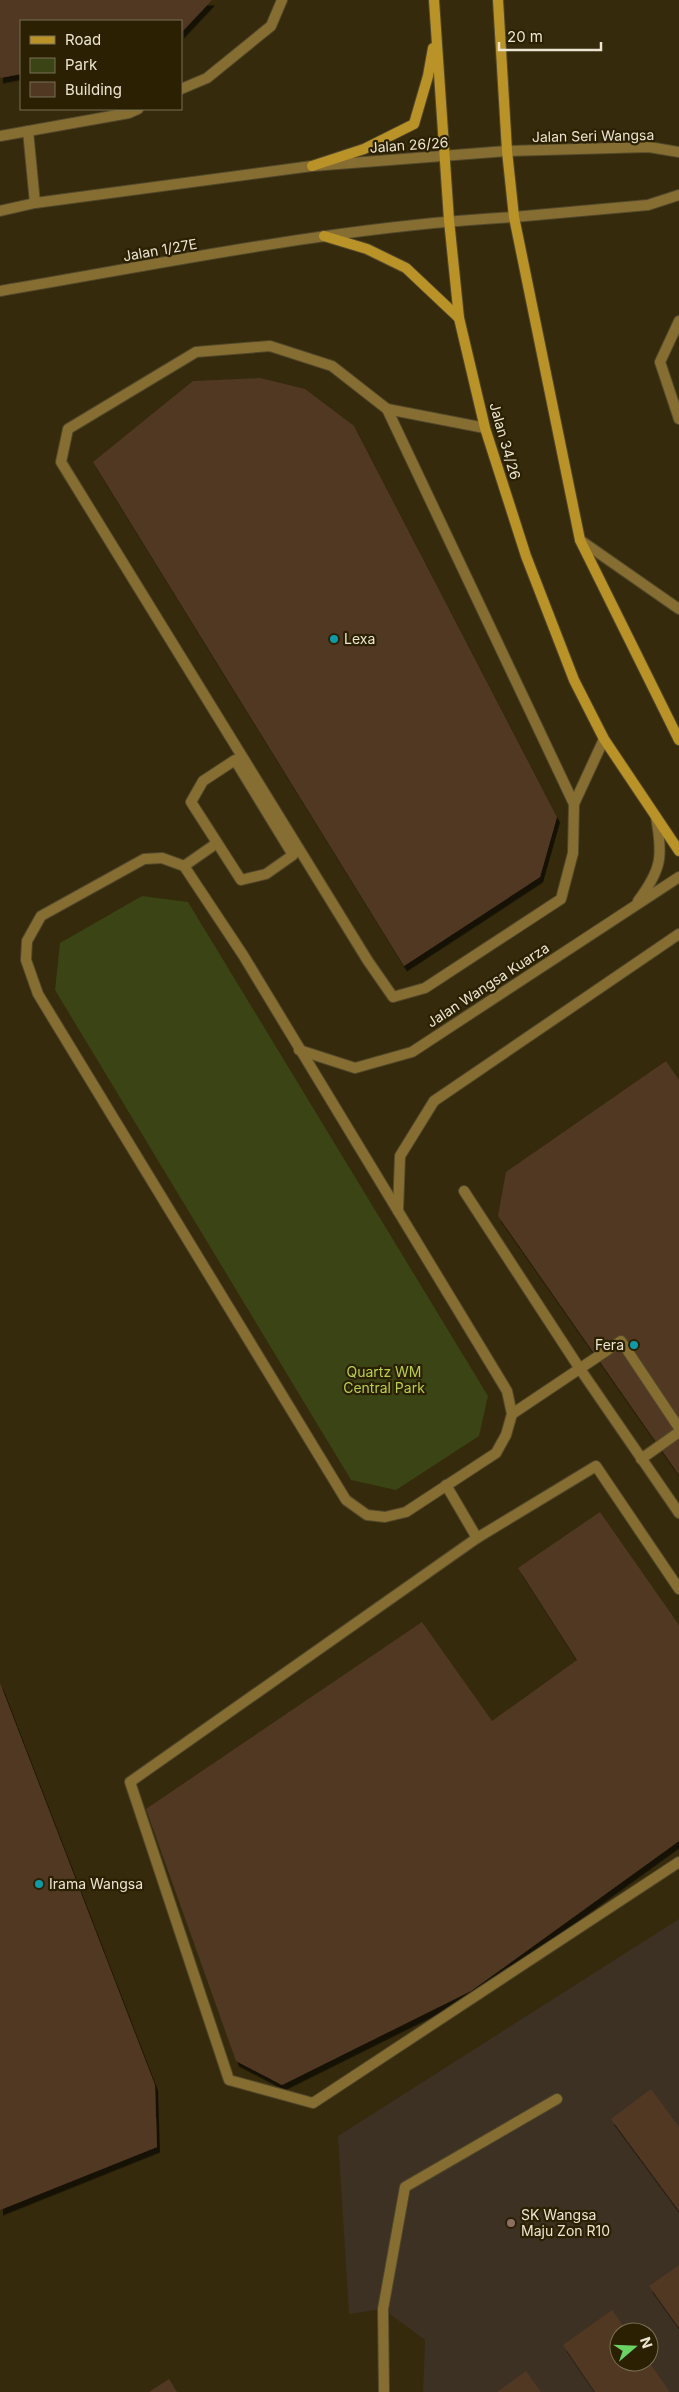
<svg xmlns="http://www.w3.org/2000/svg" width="679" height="2392" viewBox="0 0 679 2392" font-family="Inter,sans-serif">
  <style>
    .education { fill: #3c3122; fill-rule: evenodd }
    .green { fill: #3b4414 }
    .building { fill: #513823; filter: url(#shadow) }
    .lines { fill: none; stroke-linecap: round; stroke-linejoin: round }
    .service-casing { stroke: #52482b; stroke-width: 12 }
    .minor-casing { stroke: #52482b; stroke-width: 12 }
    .tertiary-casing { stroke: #52482b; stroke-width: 12 }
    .secondary-casing { stroke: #52482b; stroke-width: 12 }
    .service { stroke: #866e33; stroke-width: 10 }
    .minor { stroke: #866e33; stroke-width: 10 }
    .tertiary { stroke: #866e33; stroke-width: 10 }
    .secondary { stroke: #ba9328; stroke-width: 10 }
    .culture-dot { fill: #0f9aa8; stroke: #2b2102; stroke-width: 2 }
    .education-dot { fill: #8d6e63; stroke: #2b2102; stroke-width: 2 }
    .labels { text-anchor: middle; stroke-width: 4.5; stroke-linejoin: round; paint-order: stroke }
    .street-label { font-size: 14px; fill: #ece5d4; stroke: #2b2102 }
    .poi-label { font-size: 14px; fill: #ece5d4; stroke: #2b2102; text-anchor: start }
    .park-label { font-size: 14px; fill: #b7cf4e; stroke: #2b2102 }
  </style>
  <defs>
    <filter id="shadow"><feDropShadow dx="3" dy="5.5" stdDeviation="0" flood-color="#0009"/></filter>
  </defs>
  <rect width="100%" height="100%" fill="#352a0b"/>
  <path class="education" d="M 679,1919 L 679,2392 L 423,2392 L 425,2340 L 383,2309 L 349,2314 L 338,2136 ZM 619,2332 L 649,2332 L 649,2362 L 619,2362 Z"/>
  <path class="green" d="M 142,896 L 188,902 L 488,1396 L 479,1436 L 396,1490 L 351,1480 L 55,990 L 60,943 Z"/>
  <g class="building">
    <path d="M 0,0 L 212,0 L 181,33 L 181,21 L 21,21 L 21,74 L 0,78 Z"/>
    <path d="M 260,378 L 305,389 L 354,426 L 557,817 L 540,877 L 404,966 L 93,462 L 193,381 Z"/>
    <path d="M 666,1061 L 679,1080 L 679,1475 L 498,1216 L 506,1172 Z"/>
    <path d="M 600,1512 L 679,1625 L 679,1841 L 471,1991 L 282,2085 L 236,2061 L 146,1809 L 422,1622 L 492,1721 L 577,1660 L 518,1568 Z"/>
    <path d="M 0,1683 L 155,2085 L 157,2147 L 0,2210 Z"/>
    <path d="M 651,2089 L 679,2127 L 679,2211 L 611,2119 Z"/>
    <path d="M 679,2265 L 679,2328 L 649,2286 Z"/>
    <path d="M 612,2310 L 628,2332 L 619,2332 L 619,2362 L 649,2362 L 670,2392 L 595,2392 L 563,2345 Z"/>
    <path d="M 526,2371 L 541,2392 L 497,2392 Z"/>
    <path d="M 169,2379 L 177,2392 L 149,2392 Z"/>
  </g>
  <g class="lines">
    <g class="service-casing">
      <g id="service">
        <path d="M 679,321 L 660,362 L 679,419"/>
        <path d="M 270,346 L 332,366 L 387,409 L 574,804 L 573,853 L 561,899 L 425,988 L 393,997 L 368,961 L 61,462 L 68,429 L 196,352 Z"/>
        <path d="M 387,409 L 485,428"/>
        <path d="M 580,540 L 679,609"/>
        <path d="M 235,760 L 293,855 L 266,874 L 241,880 L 191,802 L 203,781 Z"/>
        <path d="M 574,804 L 604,739"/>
        <path d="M 162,858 L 184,866 L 243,955 L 507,1391 L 512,1414 L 506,1435 L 496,1453 L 406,1512 L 385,1517 L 367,1515 L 346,1500 L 38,994 L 26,960 L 27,941 L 41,916 L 144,859 Z"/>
        <path d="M 184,866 L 217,843"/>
        <path d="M 638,901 C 662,869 663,856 656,817"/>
        <path d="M 299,1050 L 355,1068 L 412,1052 L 679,877"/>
        <path d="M 464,1191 L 580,1369 L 679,1513"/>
        <path d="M 398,1211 L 400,1156 L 434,1101 L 679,934"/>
        <path d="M 512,1414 L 621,1341 L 679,1428"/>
        <path d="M 641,1459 L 679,1432"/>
        <path d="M 446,1485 L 477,1538"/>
        <path d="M 679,1589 L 596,1466 L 477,1538 L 130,1782 L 229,2080 L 313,2103 L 679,1862"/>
      </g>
    </g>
    <g class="minor-casing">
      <g id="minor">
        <path d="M 181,89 L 207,78 L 271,26 L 282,0"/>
        <path d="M 28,131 L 35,203"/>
        <path d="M 0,136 L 129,113 L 138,109"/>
        <path d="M 507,151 L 649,147 L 679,152"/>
        <path d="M 514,217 L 648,205 L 679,195"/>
        <path d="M 384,2392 L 383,2309 L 405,2187 L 557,2099"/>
      </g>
    </g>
    <g class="tertiary-casing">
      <g id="tertiary">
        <path d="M 0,211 L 35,203 L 312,166 L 507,151"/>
        <path d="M 0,291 C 171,262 341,226 514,217"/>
      </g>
    </g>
    <g class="secondary-casing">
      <g id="secondary">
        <path d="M 434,0 L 449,220 L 459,318 L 485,428 L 526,556 L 574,680 L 604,739 L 679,851"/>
        <path d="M 498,0 L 507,151 L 514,217 L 580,540 L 679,740"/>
        <path d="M 312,166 L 364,149 L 414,124 L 428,76 L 433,48"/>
        <path d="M 324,236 L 367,249 L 406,268 L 459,318"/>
      </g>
    </g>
    <use href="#service" class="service"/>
    <use href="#minor" class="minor"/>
    <use href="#tertiary" class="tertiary"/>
    <use href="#secondary" class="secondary"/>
  </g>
  <g class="culture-dot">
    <circle cx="334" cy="639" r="5"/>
    <circle cx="634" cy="1345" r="5"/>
    <circle cx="39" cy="1884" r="5"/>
  </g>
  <circle class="education-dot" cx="511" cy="2223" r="5"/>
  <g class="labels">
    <g class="street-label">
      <text transform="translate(593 136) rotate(-1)" y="5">Jalan Seri Wangsa</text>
      <text transform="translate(409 145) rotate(-4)" y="5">Jalan 26/26</text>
      <text transform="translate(160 250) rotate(-10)" y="5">Jalan 1/27E</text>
      <text transform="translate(505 441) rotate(74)" y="5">Jalan 34/26</text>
      <text transform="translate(488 985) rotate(-33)" y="5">Jalan Wangsa Kuarza</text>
    </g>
    <g class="poi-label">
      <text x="344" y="644">Lexa</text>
      <text x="624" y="1350" text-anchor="end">Fera</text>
      <text x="49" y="1889">Irama Wangsa</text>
      <text x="521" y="2220">SK Wangsa<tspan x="521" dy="16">Maju Zon R10</tspan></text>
    </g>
    <g class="park-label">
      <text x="384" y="1377">Quartz WM<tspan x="384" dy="16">Central Park</tspan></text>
    </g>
  </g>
  <rect x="20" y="20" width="162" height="90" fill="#2b2102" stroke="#786f56"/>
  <rect x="30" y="36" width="25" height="8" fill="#ba9328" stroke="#786f56"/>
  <text x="65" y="45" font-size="15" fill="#ece5d4">Road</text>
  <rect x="30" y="58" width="25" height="15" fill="#3b4414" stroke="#786f56"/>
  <text x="65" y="70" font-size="15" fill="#ece5d4">Park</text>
  <rect x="30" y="82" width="25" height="15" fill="#513823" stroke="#786f56"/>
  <text x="65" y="95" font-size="15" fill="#ece5d4">Building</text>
  <g transform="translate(634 2347) rotate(71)"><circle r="24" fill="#2b2102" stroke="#786f56"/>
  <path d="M0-4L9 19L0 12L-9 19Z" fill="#6ad364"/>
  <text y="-8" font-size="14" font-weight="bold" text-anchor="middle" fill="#ece5d4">N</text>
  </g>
  <path d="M499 42v8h102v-8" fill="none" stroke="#ece5d4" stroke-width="2.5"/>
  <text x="507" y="42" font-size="15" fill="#ece5d4" stroke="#2b2102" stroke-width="4" paint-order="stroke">20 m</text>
</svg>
